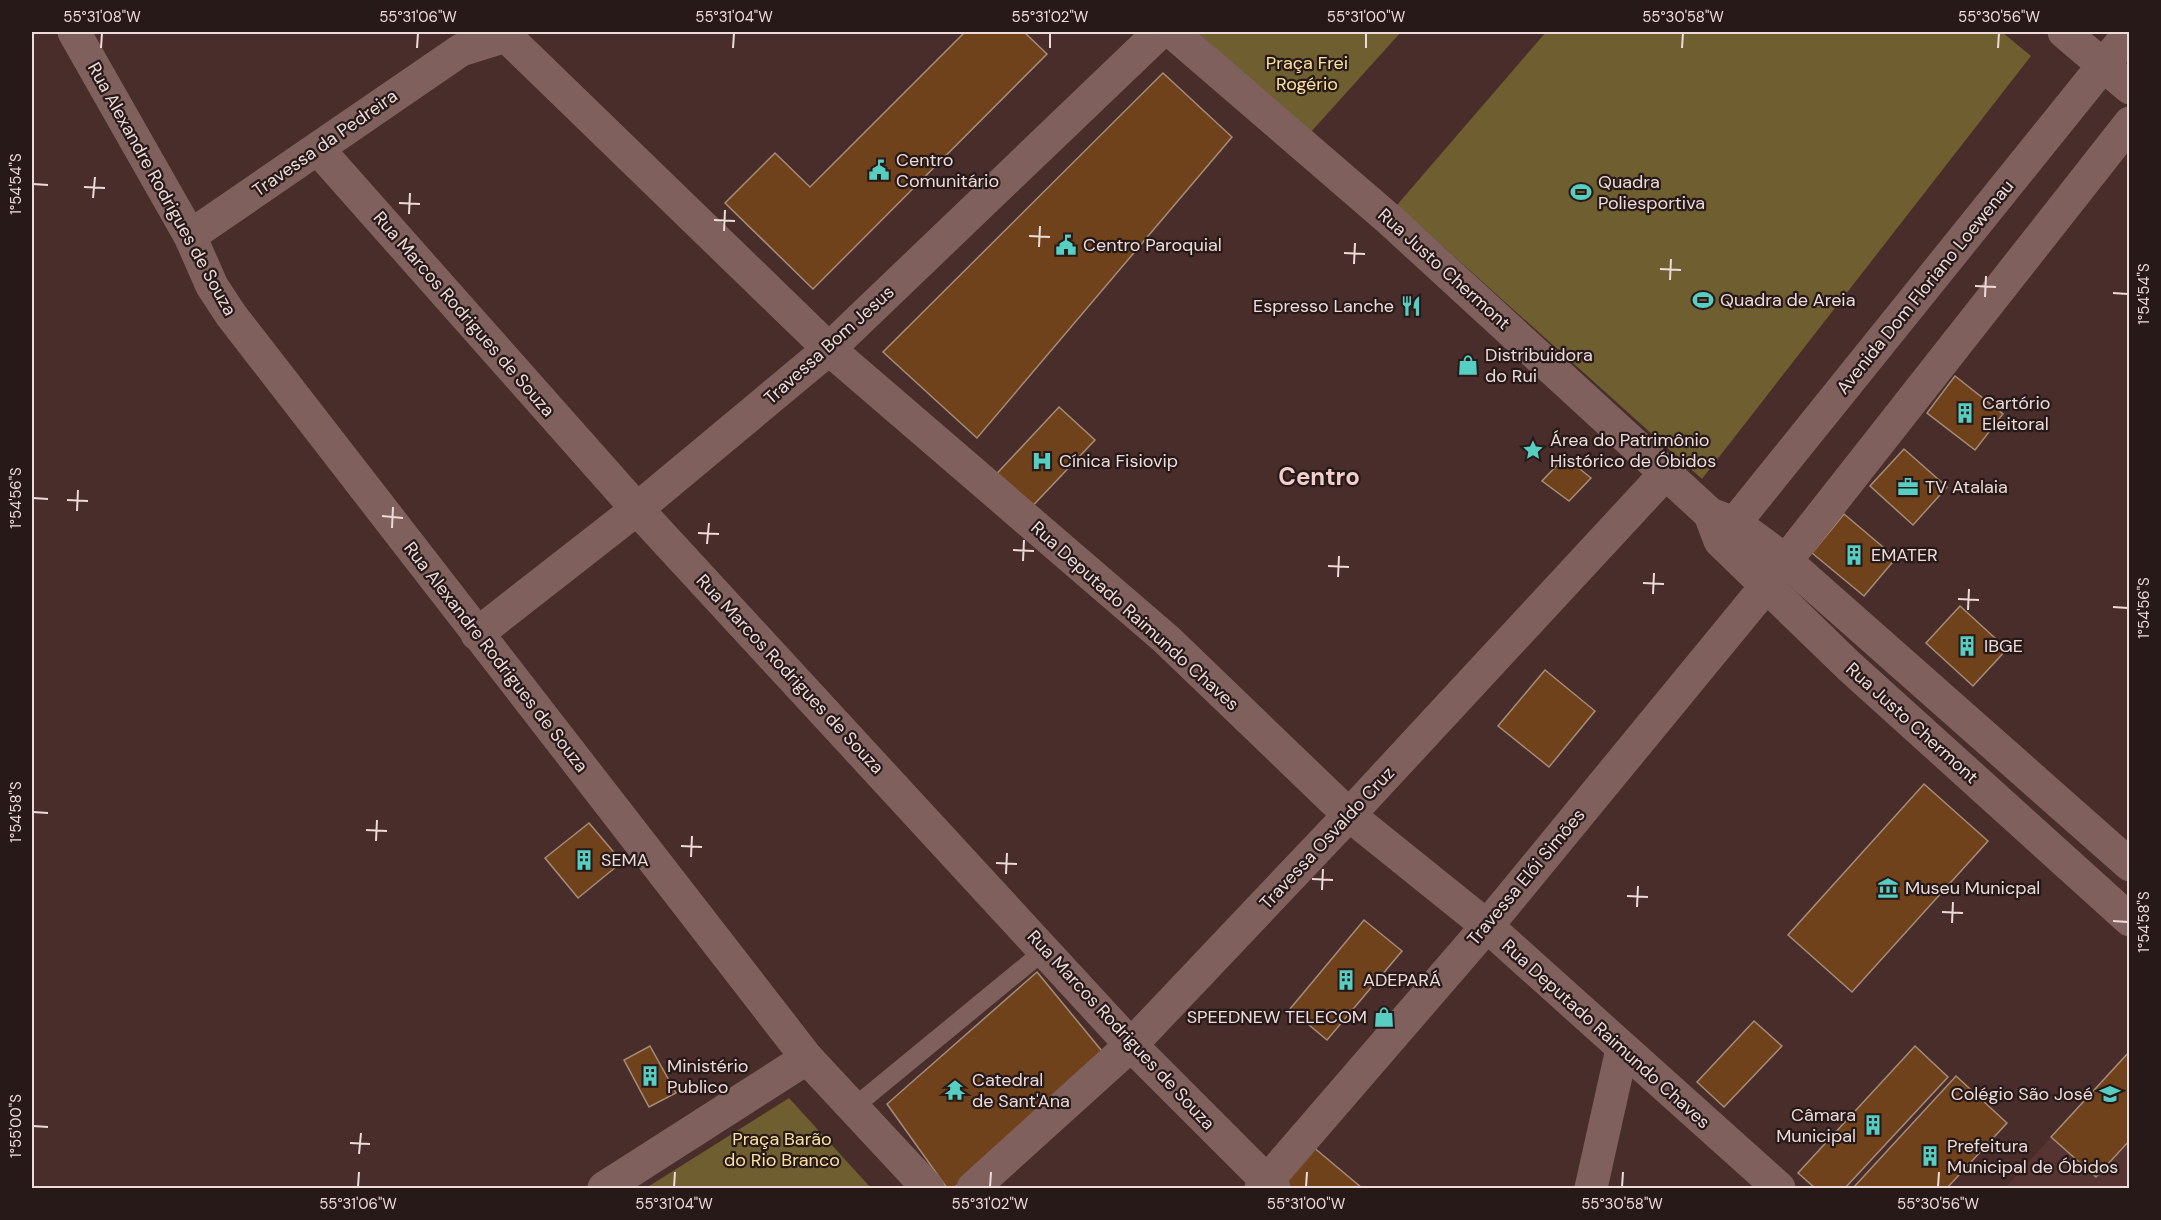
<svg xmlns="http://www.w3.org/2000/svg" width="2161" height="1220" viewBox="0 0 2161 1220" font-family="'DM Sans',sans-serif">
  <style>
    .built { fill: #563431 }
    .green { fill: #6f5e30 }
    .building { fill: #70421b; stroke: #a58c79; stroke-width: 1.5 }
    .lines { fill: none; stroke-linecap: round; stroke-linejoin: round }
    .lane { stroke: #7f605d; stroke-width: 18 }
    .street { stroke: #7f605d; stroke-width: 33 }
    .secondary { stroke: #7f605d; stroke-width: 33 }
    .ticks { fill: none; stroke: #eddbd9; stroke-width: 2 }
    .labels { text-anchor: middle; stroke-width: 4.5; stroke-linejoin: round; paint-order: stroke }
    .park-label { font-size: 18px; fill: #fbe19d; stroke: #261918 }
    .street-label { font-size: 18px; fill: #eddbd9; stroke: #261918 }
    .poi-label { font-size: 18px; fill: #eddbd9; stroke: #261918; text-anchor: start }
    .district-label { font-size: 24px; font-weight: bold; fill: #f2cfcb; stroke: #261918 }
    .neatline { fill: none; stroke: #eddbd9; stroke-width: 2 }
    .ticks-label { font-size: 15px; text-anchor: middle; fill: #eddbd9 }
  </style>
  <rect width="100%" height="100%" fill="#482d2b"/>
  <path class="built" d="M 2129,1051 L 2129,1188 L 2005,1188 L 2051,1137 Z"/>
  <g class="green">
    <path d="M 1197,32 L 1401,32 L 1310,133 Z"/>
    <path d="M 1546,32 L 2002,32 L 2031,56 L 1702,479 L 1397,205 Z"/>
    <path d="M 789,1098 L 871,1188 L 646,1188 Z"/>
  </g>
  <g class="building">
    <path d="M 965,32 L 1024,32 L 1047,54 L 813,289 L 725,203 L 775,153 L 810,187 Z"/>
    <path d="M 1163,73 L 1232,137 L 977,438 L 883,352 Z"/>
    <path d="M 1955,376 L 2003,414 L 1975,450 L 1927,413 Z"/>
    <path d="M 1059,407 L 1095,440 L 1024,515 L 989,482 Z"/>
    <path d="M 1904,449 L 1947,487 L 1913,525 L 1870,486 Z"/>
    <path d="M 1565,457 L 1591,478 L 1569,501 L 1542,481 Z"/>
    <path d="M 1844,514 L 1896,558 L 1864,596 L 1812,553 Z"/>
    <path d="M 1960,606 L 2007,649 L 1973,686 L 1926,643 Z"/>
    <path d="M 1545,670 L 1595,711 L 1549,767 L 1498,726 Z"/>
    <path d="M 1924,784 L 1988,841 L 1852,992 L 1788,935 Z"/>
    <path d="M 589,823 L 622,862 L 578,898 L 545,858 Z"/>
    <path d="M 1364,920 L 1402,951 L 1327,1040 L 1290,1009 Z"/>
    <path d="M 1037,972 L 1106,1056 L 954,1188 L 947,1188 L 887,1104 Z"/>
    <path d="M 1754,1021 L 1782,1046 L 1724,1107 L 1697,1082 Z"/>
    <path d="M 650,1046 L 676,1093 L 649,1107 L 624,1060 Z"/>
    <path d="M 1915,1046 L 1948,1077 L 1845,1188 L 1815,1188 L 1798,1173 Z"/>
    <path d="M 2130,1051 L 2130,1140 L 2096,1177 L 2051,1137 Z"/>
    <path d="M 1956,1076 L 2007,1123 L 1947,1188 L 1853,1188 Z"/>
    <path d="M 1306,1141 L 1362,1188 L 1279,1188 Z"/>
  </g>
  <g class="lines">
    <path class="lane" d="M 854,1107 L 1045,950"/>
    <g class="street">
      <path d="M 74,32 L 190,236 L 212,286 L 231,315 L 807,1058 L 928,1188"/>
      <path d="M 502,32 L 829,349 L 1166,639 L 1349,815 L 1487,926 L 1779,1188"/>
      <path d="M 2064,32 L 2130,88"/>
      <path d="M 318,149 L 637,509 L 1131,1045 L 1274,1188"/>
      <path d="M 190,236 L 461,50 L 506,36 L 512,32"/>
      <path d="M 477,634 L 637,509 L 829,349 L 1160,32"/>
      <path d="M 604,1188 L 807,1058"/>
      <path d="M 973,1188 L 1131,1045 L 1349,815 L 1666,473"/>
      <path d="M 1261,1188 L 1487,926 L 1767,585"/>
      <path d="M 1591,1188 L 1622,1049"/>
    </g>
    <g class="secondary">
      <path d="M 1172,32 L 1390,220 L 1710,514 L 1736,524 L 1785,560 L 2130,865"/>
      <path d="M 1712,520 L 1720,541 L 1849,666 L 2130,920"/>
      <path d="M 1721,540 L 2130,32"/>
      <path d="M 1773,577 L 2130,123"/>
    </g>
  </g>
  <path class="ticks" d="M 101,48 L 102,33M 417,48 L 418,33M 733,48 L 734,33M 1050,48 L 1050,33M 1366,48 L 1366,33M 1682,48 L 1683,33M 1998,48 L 1999,33M 33,184 L 48,185M 84,187 L 105,188M 93,198 L 95,177M 399,203 L 420,204M 409,214 L 410,193M 714,220 L 735,221M 724,231 L 725,210M 1029,236 L 1050,237M 1039,247 L 1040,226M 1344,253 L 1365,254M 1354,264 L 1355,243M 1660,269 L 1681,270M 1670,280 L 1671,259M 1975,286 L 1996,287M 2113,293 L 2128,294M 1985,297 L 1986,276M 33,498 L 48,499M 67,500 L 88,501M 77,511 L 78,490M 382,516 L 403,518M 392,528 L 393,507M 698,533 L 719,534M 707,544 L 709,523M 1013,550 L 1034,551M 1023,561 L 1024,540M 1328,566 L 1349,567M 1338,577 L 1339,556M 1643,583 L 1664,584M 1653,594 L 1654,573M 1958,599 L 1979,600M 2113,607 L 2128,608M 1968,610 L 1969,589M 33,812 L 48,813M 366,830 L 387,831M 376,841 L 377,820M 681,846 L 702,847M 691,857 L 692,836M 996,863 L 1017,864M 1006,874 L 1007,853M 1312,879 L 1333,880M 1322,890 L 1323,869M 1627,896 L 1648,897M 1637,907 L 1638,886M 1942,912 L 1963,913M 2113,921 L 2128,922M 1952,923 L 1953,902M 33,1126 L 48,1127M 350,1143 L 370,1144M 359,1154 L 361,1133M 358,1187 L 359,1172M 674,1187 L 675,1172M 990,1187 L 991,1172M 1306,1187 L 1307,1172M 1622,1187 L 1623,1172M 1938,1187 L 1939,1172"/>
  <defs>
    <g id="civic-bare" transform="scale(1.62)"><path d="M-.6-6.5H3V-4.5H.6V-3L4-1V1h2V6H-6V1h2V-1L-.6-3ZM-1.2 2.5V6h2.4V2.5Z" fill="#56cec2" stroke="#261918" stroke-width="2.5" paint-order="stroke"/></g>
    <g id="stadium-bare" transform="scale(1.62)"><path d="M0-5a6.5 5 0 1 0 0 10a6.5 5 0 1 0 0-10ZM-3.5-1.8h7v3.6h-7Z" fill="#56cec2" stroke="#261918" stroke-width="2.5" paint-order="stroke"/></g>
    <g id="restaurant-bare" transform="scale(1.62)"><path d="M-5-6h1v4h1v-4h1v4h1v-4h1v5L-1.5 .5V6h-2V.5L-5-1ZM5-6V6H3V1.5H1.5Q1.5-4 5-6Z" fill="#56cec2" stroke="#261918" stroke-width="2.5" paint-order="stroke"/></g>
    <g id="shop-bare" transform="scale(1.62)"><path d="M-5-2.5h2.3a2.7 3.5 0 0 1 5.4 0H5L5.5 6h-11ZM-1.5-2.5h3a1.5 2.3 0 0 0-3 0Z" fill="#56cec2" stroke="#261918" stroke-width="2.5" paint-order="stroke"/></g>
    <g id="building-bare" transform="scale(1.62)"><path d="M-4-6H4V6H1V3H-1V6H-4ZM-2.5-4.3h1.7v1.8h-1.7ZM.8-4.3h1.7v1.8H.8ZM-2.5-1h1.7V.8h-1.7ZM.8-1h1.7V.8H.8Z" fill="#56cec2" stroke="#261918" stroke-width="2.5" paint-order="stroke"/></g>
    <g id="sight-bare" transform="scale(1.62)"><path d="M0-6L1.8-2.2L6-1.7L2.9 1.2L3.7 5.4L0 3.3L-3.7 5.4L-2.9 1.2L-6-1.7L-1.8-2.2Z" fill="#56cec2" stroke="#261918" stroke-width="2.5" paint-order="stroke"/></g>
    <g id="hospital-bare" transform="scale(1.62)"><path d="M-5-5h3v3.5h4V-5h3V5h-3V1.5h-4V5h-3Z" fill="#56cec2" stroke="#261918" stroke-width="2.5" paint-order="stroke"/></g>
    <g id="office-bare" transform="scale(1.62)"><path d="M-6-3h4V-5.5h4V-3h4V5H-6ZM-1-4.5V-3h2v-1.5ZM-6 0V1H6V0Z" fill="#56cec2" stroke="#261918" stroke-width="2.5" paint-order="stroke"/></g>
    <g id="museum-bare" transform="scale(1.62)"><path d="M0-6L6-3V-2H-6V-3ZM-5-1h2V3h-2ZM-1-1h2V3h-2ZM3-1h2V3H3ZM-6 4H6V6H-6Z" fill="#56cec2" stroke="#261918" stroke-width="2.5" paint-order="stroke"/></g>
    <g id="temple-bare" transform="scale(1.62)"><path d="M0-6L5-2H3V0L6.5 2.5H4V6H1.5V3h-3V6H-4V2.5H-6.5L-3 0V-2H-5Z" fill="#56cec2" stroke="#261918" stroke-width="2.5" paint-order="stroke"/></g>
    <g id="school-bare" transform="scale(1.62)"><path d="M0-5L7-2L0 1L-7-2ZM-4 1L0 2.5L4 1V4Q0 6-4 4Z" fill="#56cec2" stroke="#261918" stroke-width="2.5" paint-order="stroke"/></g>
  </defs>
  <g fill-rule="evenodd">
    <use href="#civic-bare" x="879" y="170"/>
    <use href="#stadium-bare" x="1581" y="192"/>
    <use href="#civic-bare" x="1066" y="245"/>
    <use href="#stadium-bare" x="1703" y="300"/>
    <use href="#restaurant-bare" x="1411" y="306"/>
    <use href="#shop-bare" x="1468" y="365"/>
    <use href="#building-bare" x="1965" y="413"/>
    <use href="#sight-bare" x="1533" y="450"/>
    <use href="#hospital-bare" x="1042" y="461"/>
    <use href="#office-bare" x="1908" y="487"/>
    <use href="#building-bare" x="1854" y="555"/>
    <use href="#building-bare" x="1967" y="646"/>
    <use href="#building-bare" x="584" y="860"/>
    <use href="#museum-bare" x="1888" y="888"/>
    <use href="#building-bare" x="1346" y="980"/>
    <use href="#shop-bare" x="1384" y="1017"/>
    <use href="#building-bare" x="650" y="1076"/>
    <use href="#temple-bare" x="955" y="1090"/>
    <use href="#school-bare" x="2110" y="1094"/>
    <use href="#building-bare" x="1873" y="1125"/>
    <use href="#building-bare" x="1930" y="1156"/>
  </g>
  <g class="labels">
    <g class="park-label">
      <text x="1307" y="69">Praça Frei<tspan x="1307" dy="21">Rogério</tspan></text>
      <text x="782" y="1145">Praça Barão<tspan x="782" dy="21">do Rio Branco</tspan></text>
    </g>
    <g class="street-label">
      <text transform="translate(325 143) rotate(-35)" y="6">Travessa da Pedreira</text>
      <text transform="translate(162 189) rotate(61)" y="6">Rua Alexandre Rodrigues de Souza</text>
      <text transform="translate(1444 269) rotate(42)" y="6">Rua Justo Chermont</text>
      <text transform="translate(1925 287) rotate(-51)" y="6">Avenida Dom Floriano Loewenau</text>
      <text transform="translate(464 314) rotate(49)" y="6">Rua Marcos Rodrigues de Souza</text>
      <text transform="translate(829 345) rotate(-42)" y="6">Travessa Bom Jesus</text>
      <text transform="translate(1135 616) rotate(42)" y="6">Rua Deputado Raimundo Chaves</text>
      <text transform="translate(496 657) rotate(52)" y="6">Rua Alexandre Rodrigues de Souza</text>
      <text transform="translate(790 674) rotate(47)" y="6">Rua Marcos Rodrigues de Souza</text>
      <text transform="translate(1912 723) rotate(42)" y="6">Rua Justo Chermont</text>
      <text transform="translate(1327 838) rotate(-47)" y="6">Travessa Osvaldo Cruz</text>
      <text transform="translate(1526 877) rotate(-50)" y="6">Travessa Elói Simões</text>
      <text transform="translate(1121 1030) rotate(47)" y="6">Rua Marcos Rodrigues de Souza</text>
      <text transform="translate(1606 1034) rotate(42)" y="6">Rua Deputado Raimundo Chaves</text>
    </g>
    <g class="poi-label">
      <text x="896" y="166">Centro<tspan x="896" dy="21">Comunitário</tspan></text>
      <text x="1598" y="188">Quadra<tspan x="1598" dy="21">Poliesportiva</tspan></text>
      <text x="1083" y="251">Centro Paroquial</text>
      <text x="1720" y="306">Quadra de Areia</text>
      <text x="1394" y="312" text-anchor="end">Espresso Lanche</text>
      <text x="1485" y="361">Distribuidora<tspan x="1485" dy="21">do Rui</tspan></text>
      <text x="1982" y="409">Cartório<tspan x="1982" dy="21">Eleitoral</tspan></text>
      <text x="1550" y="446">Área do Patrimônio<tspan x="1550" dy="21">Histórico de Óbidos</tspan></text>
      <text x="1059" y="467">Cínica Fisiovip</text>
      <text x="1925" y="493">TV Atalaia</text>
      <text x="1871" y="561">EMATER</text>
      <text x="1984" y="652">IBGE</text>
      <text x="601" y="866">SEMA</text>
      <text x="1905" y="894">Museu Municpal</text>
      <text x="1363" y="986">ADEPARÁ</text>
      <text x="1367" y="1023" text-anchor="end">SPEEDNEW TELECOM</text>
      <text x="667" y="1072">Ministério<tspan x="667" dy="21">Publico</tspan></text>
      <text x="972" y="1086">Catedral<tspan x="972" dy="21">de Sant'Ana</tspan></text>
      <text x="2093" y="1100" text-anchor="end">Colégio São José</text>
      <text x="1856" y="1121" text-anchor="end">Câmara<tspan x="1856" dy="21">Municipal</tspan></text>
      <text x="1947" y="1152">Prefeitura<tspan x="1947" dy="21">Municipal de Óbidos</tspan></text>
    </g>
    <g class="district-label">
      <text x="1319" y="485">Centro</text>
    </g>
  </g>
  <rect width="2161" height="1220" fill="none" stroke="#261918" stroke-width="66"/>
  <rect x="33" y="33" width="2095" height="1154" class="neatline"/>
  <g class="ticks-label">
    <text x="102" y="22">55°31'08"W</text>
    <text x="418" y="22">55°31'06"W</text>
    <text x="734" y="22">55°31'04"W</text>
    <text x="1050" y="22">55°31'02"W</text>
    <text x="1366" y="22">55°31'00"W</text>
    <text x="1683" y="22">55°30'58"W</text>
    <text x="1999" y="22">55°30'56"W</text>
    <text transform="translate(16 184) rotate(-90)" y="5">1°54'54"S</text>
    <text transform="translate(2144 294) rotate(-90)" y="5">1°54'54"S</text>
    <text transform="translate(16 498) rotate(-90)" y="5">1°54'56"S</text>
    <text transform="translate(2144 608) rotate(-90)" y="5">1°54'56"S</text>
    <text transform="translate(16 812) rotate(-90)" y="5">1°54'58"S</text>
    <text transform="translate(2144 922) rotate(-90)" y="5">1°54'58"S</text>
    <text transform="translate(16 1126) rotate(-90)" y="5">1°55'00"S</text>
    <text x="358" y="1209">55°31'06"W</text>
    <text x="674" y="1209">55°31'04"W</text>
    <text x="990" y="1209">55°31'02"W</text>
    <text x="1306" y="1209">55°31'00"W</text>
    <text x="1622" y="1209">55°30'58"W</text>
    <text x="1938" y="1209">55°30'56"W</text>
  </g>
</svg>
